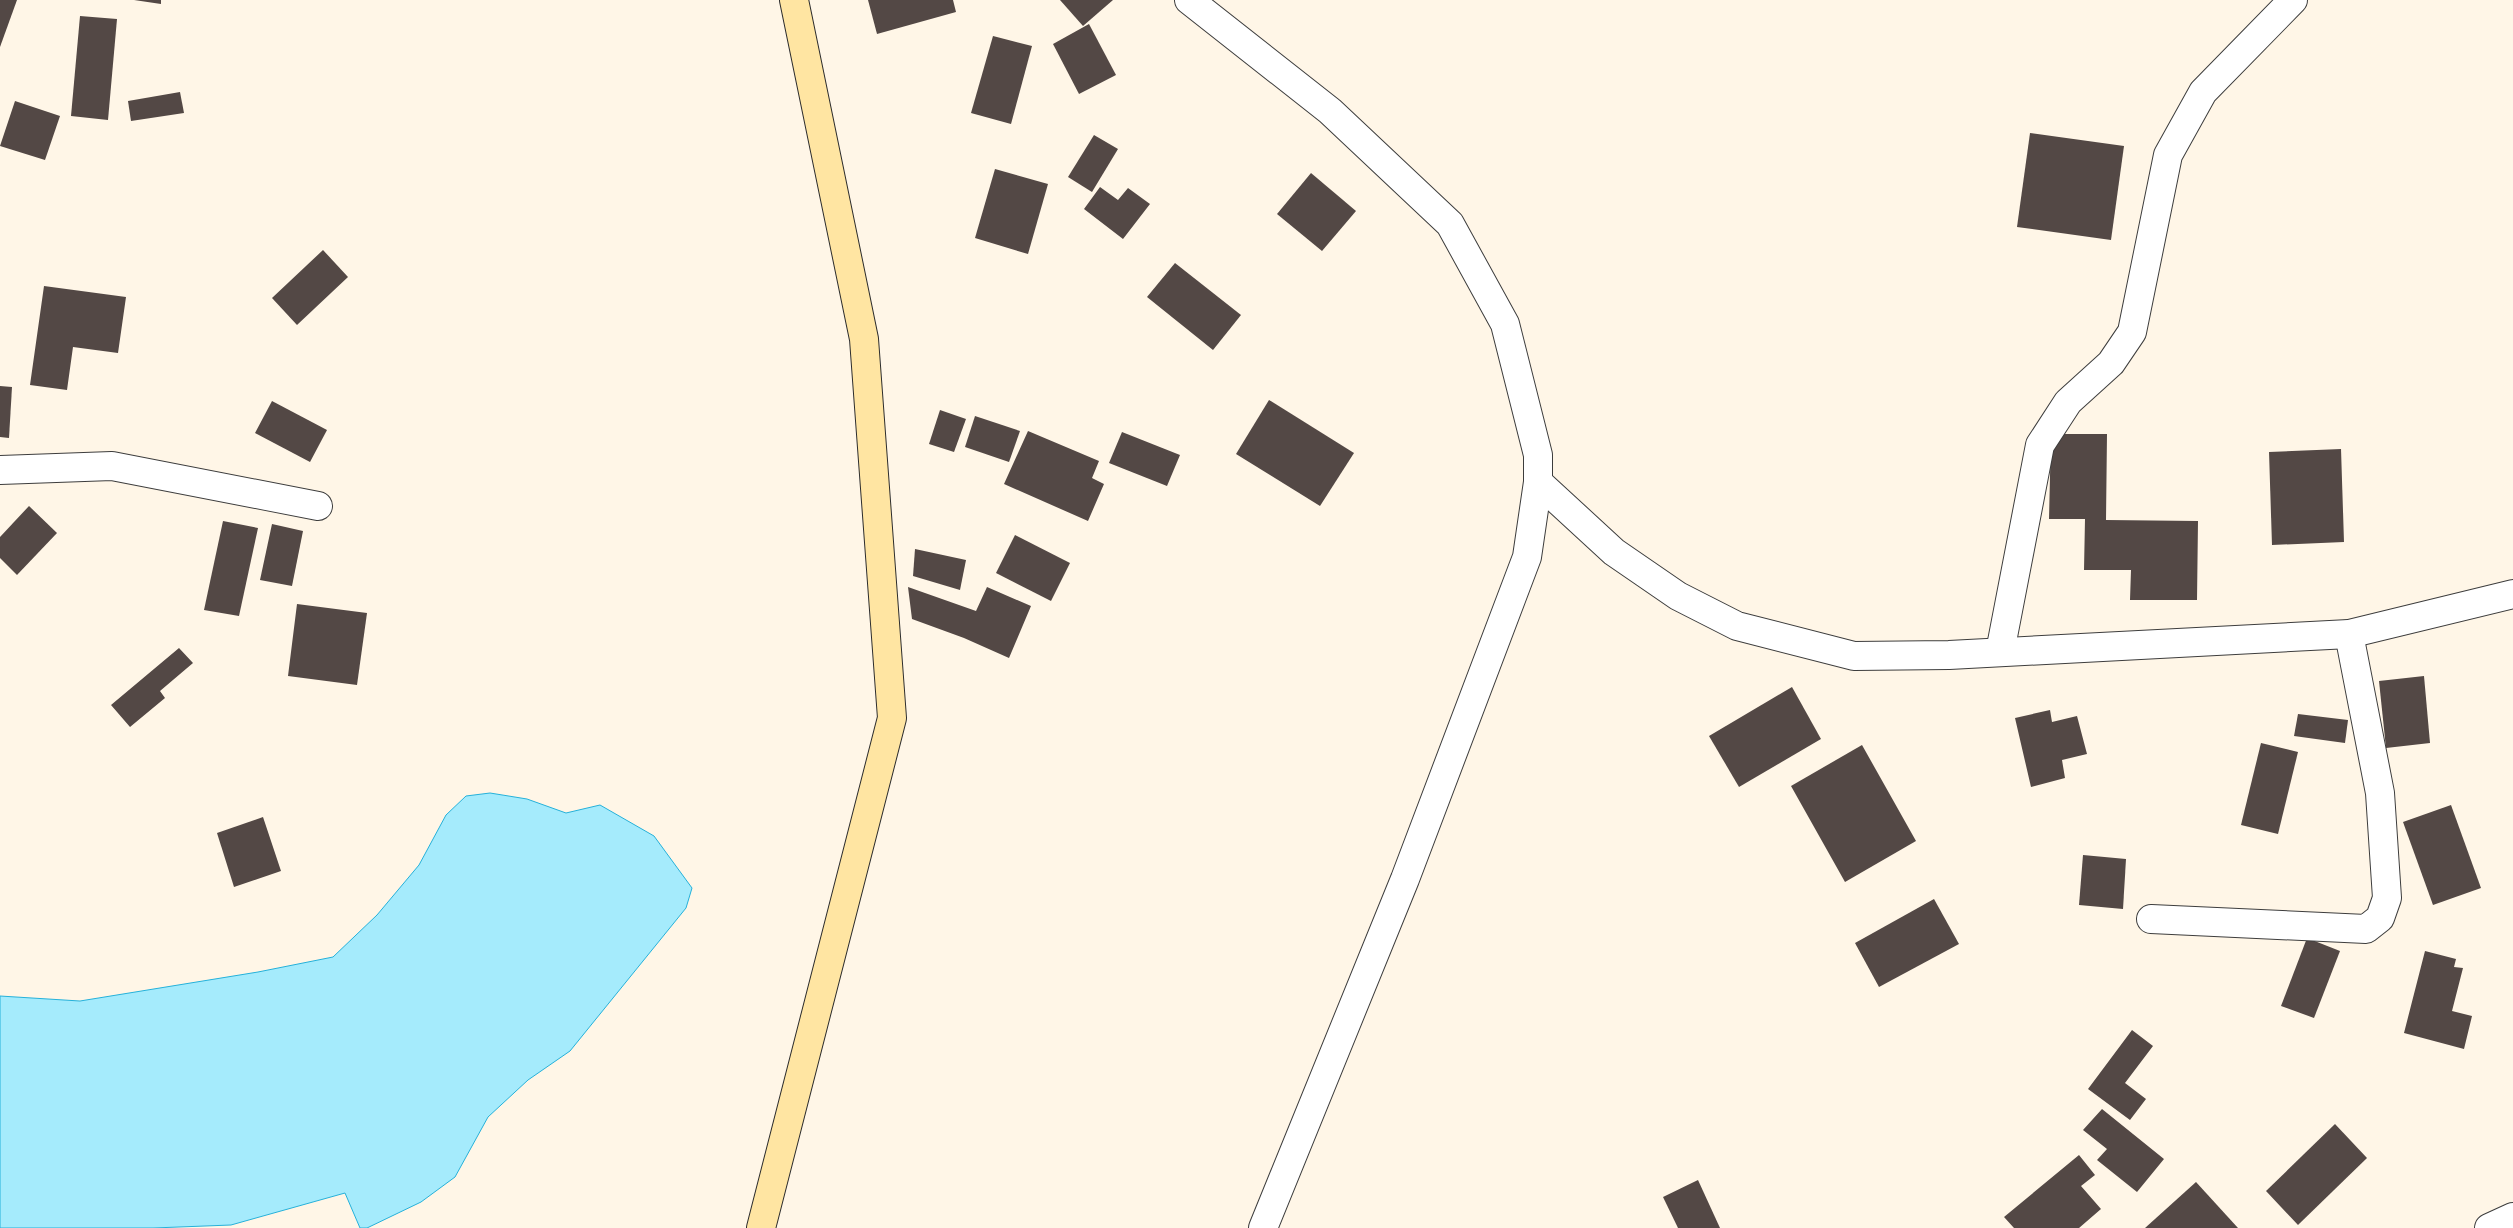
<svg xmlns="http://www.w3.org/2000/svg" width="2513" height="1228" viewBox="0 0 2513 1228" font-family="Spectral,serif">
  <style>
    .water { fill: #a5ebfc; stroke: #25b1da }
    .building { fill: #534845 }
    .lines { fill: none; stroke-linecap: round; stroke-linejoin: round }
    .street-casing { stroke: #3d3d3d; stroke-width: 30 }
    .secondary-casing { stroke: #2c2c2c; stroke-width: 30 }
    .street { stroke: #fff; stroke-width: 28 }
    .secondary { stroke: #ffe5a2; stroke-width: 28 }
  </style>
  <rect width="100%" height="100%" fill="#fff6e7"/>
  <path class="water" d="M 490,793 L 527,799 L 566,813 L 600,805 L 654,836 L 692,888 L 686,908 L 570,1051 L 528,1080 L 488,1117 L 455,1177 L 421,1202 L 367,1228 L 360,1228 L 345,1193 L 231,1225 L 153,1228 L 0,1228 L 0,996 L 80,1001 L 258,972 L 333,957 L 377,915 L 419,865 L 446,815 L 466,796 Z"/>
  <g class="building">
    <path d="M 0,0 L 17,0 L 0,47 Z"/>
    <path d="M 134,0 L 161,0 L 161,4 Z"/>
    <path d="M 868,0 L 953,0 L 956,12 L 877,34 Z"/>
    <path d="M 1060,0 L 1113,0 L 1083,26 Z"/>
    <path d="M 80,16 L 117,19 L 108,120 L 71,116 Z"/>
    <path d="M 1089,24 L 1116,75 L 1079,94 L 1053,44 Z"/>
    <path d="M 993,36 L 1032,46 L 1011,124 L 971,113 Z"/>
    <path d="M 180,92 L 184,113 L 131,121 L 128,101 Z"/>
    <path d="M 15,101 L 60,116 L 45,160 L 0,146 Z"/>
    <path d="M 2030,133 L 2124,146 L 2111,240 L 2017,227 Z"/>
    <path d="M 1094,135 L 1118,149 L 1092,192 L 1068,177 Z"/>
    <path d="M 995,169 L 1048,184 L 1028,254 L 975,238 Z"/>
    <path d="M 1311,173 L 1356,211 L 1322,251 L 1277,214 Z"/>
    <path d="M 1100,187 L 1118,200 L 1128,188 L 1150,204 L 1123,239 L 1084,209 Z"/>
    <path d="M 323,250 L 348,277 L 297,325 L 272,298 Z"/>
    <path d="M 1175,263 L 1241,315 L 1213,350 L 1147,297 Z"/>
    <path d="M 44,286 L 126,297 L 118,353 L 73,347 L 67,390 L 30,385 Z"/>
    <path d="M 0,386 L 12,387 L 9,438 L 0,437 Z"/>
    <path d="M 1269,400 L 1354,453 L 1320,506 L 1236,454 Z"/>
    <path d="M 272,401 L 327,430 L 310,462 L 255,433 Z"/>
    <path d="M 940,410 L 966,419 L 954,452 L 929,444 Z"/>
    <path d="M 975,416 L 1020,431 L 1009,462 L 965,447 Z"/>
    <path d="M 1028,431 L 1099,461 L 1092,478 L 1104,484 L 1088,521 L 1004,484 Z"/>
    <path d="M 1122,432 L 1180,455 L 1167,486 L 1109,463 Z"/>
    <path d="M 2051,434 L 2107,434 L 2106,520 L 2198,521 L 2197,600 L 2130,600 L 2131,570 L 2084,570 L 2085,519 L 2049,519 Z"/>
    <path d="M 2341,449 L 2344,542 L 2272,545 L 2269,452 Z"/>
    <path d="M 29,506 L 57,533 L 17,575 L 0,558 L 0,537 Z"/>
    <path d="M 223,521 L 258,528 L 239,616 L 204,610 Z"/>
    <path d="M 272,524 L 303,531 L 292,586 L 260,580 Z"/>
    <path d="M 1015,535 L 1070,563 L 1051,601 L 996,573 Z"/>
    <path d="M 915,549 L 966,560 L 960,590 L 913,576 Z"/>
    <path d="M 908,587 L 976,611 L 987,587 L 1031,606 L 1009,658 L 964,638 L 912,619 Z"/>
    <path d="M 297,604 L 367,613 L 357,685 L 288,676 Z"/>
    <path d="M 179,648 L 193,663 L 160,691 L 165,698 L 130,727 L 111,705 Z"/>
    <path d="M 2424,676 L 2430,743 L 2386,748 L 2379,681 Z"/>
    <path d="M 1792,687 L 1821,739 L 1739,787 L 1709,736 Z"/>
    <path d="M 2050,710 L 2052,722 L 2077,716 L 2087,754 L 2062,760 L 2065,778 L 2031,787 L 2015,718 Z"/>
    <path d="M 2298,714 L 2348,720 L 2345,743 L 2294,736 Z"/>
    <path d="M 2261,743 L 2298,752 L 2278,834 L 2241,825 Z"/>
    <path d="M 1862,745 L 1916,841 L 1845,882 L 1791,786 Z"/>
    <path d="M 2451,805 L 2481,888 L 2433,905 L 2403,822 Z"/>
    <path d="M 263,817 L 281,871 L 234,887 L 217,833 Z"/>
    <path d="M 2083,855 L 2126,859 L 2123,909 L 2079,905 Z"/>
    <path d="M 1934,899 L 1959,944 L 1879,987 L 1855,943 Z"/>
    <path d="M 2307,938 L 2340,951 L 2314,1018 L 2281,1006 Z"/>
    <path d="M 2425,951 L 2456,959 L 2454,967 L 2463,968 L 2452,1011 L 2472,1016 L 2464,1049 L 2404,1033 Z"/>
    <path d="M 2132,1030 L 2153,1046 L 2125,1083 L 2146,1099 L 2130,1120 L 2088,1089 Z"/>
    <path d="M 2102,1109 L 2164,1159 L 2137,1192 L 2097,1160 L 2107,1149 L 2083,1130 Z"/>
    <path d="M 2335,1124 L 2367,1158 L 2298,1225 L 2266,1191 Z"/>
    <path d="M 2079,1155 L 2095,1175 L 2081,1186 L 2101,1209 L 2079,1228 L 2014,1228 L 2004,1217 Z"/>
    <path d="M 1698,1180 L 1720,1228 L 1678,1228 L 1663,1197 Z"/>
    <path d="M 2196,1182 L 2238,1228 L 2145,1228 Z"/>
  </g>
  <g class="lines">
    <g class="street-casing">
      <g id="street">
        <path d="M 1189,0 L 1330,111 L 1450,224 L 1505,324 L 1538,455 L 1538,482 L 1527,557 L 1405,879 L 1263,1228"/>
        <path d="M 0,470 L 112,466 L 318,506"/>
        <path d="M 1538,482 L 1614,552 L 1678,596 L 1737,626 L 1854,656 L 1949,655 L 2349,634 L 2513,594"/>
        <path d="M 2000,652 L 2040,445 L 2068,402 L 2111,363 L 2132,332 L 2168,155 L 2203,92 L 2293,0"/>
        <path d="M 2151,919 L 2366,929 L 2380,918 L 2387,898 L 2380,793 L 2349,634"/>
        <path d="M 2489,1228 L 2513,1217"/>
      </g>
    </g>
    <g class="secondary-casing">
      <path id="secondary" d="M 761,1228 L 892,718 L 864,339 L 794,0"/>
    </g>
    <use href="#street" class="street"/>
    <use href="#secondary" class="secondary"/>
  </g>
</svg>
